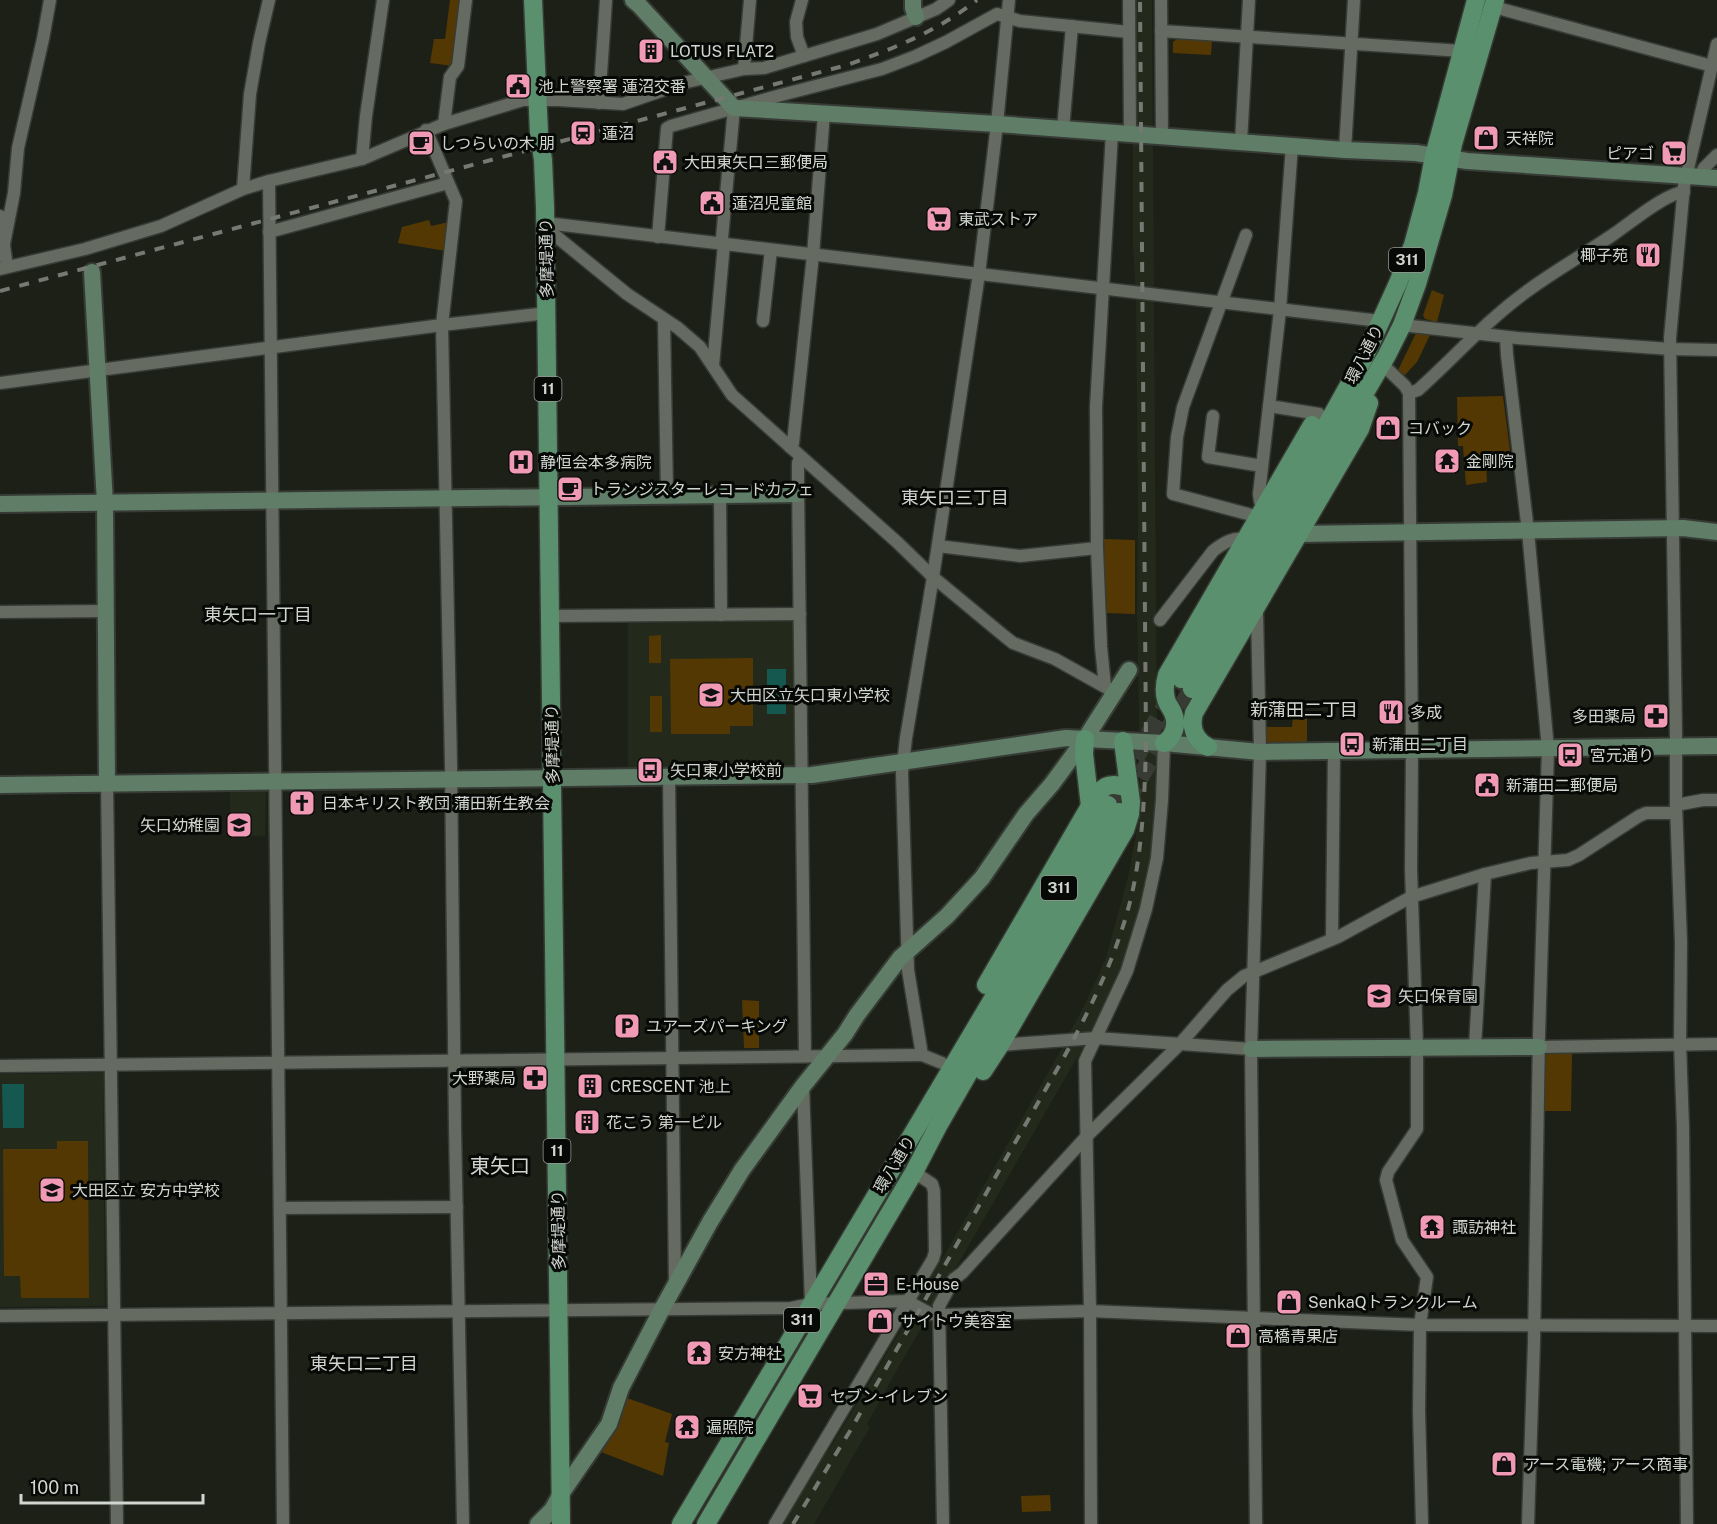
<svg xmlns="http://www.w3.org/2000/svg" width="1717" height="1524" viewBox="0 0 1717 1524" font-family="'Public Sans','Noto Sans JP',sans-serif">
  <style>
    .built { fill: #232a1c }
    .green { fill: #543803 }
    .water { fill: #15584f }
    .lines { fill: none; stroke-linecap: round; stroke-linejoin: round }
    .primary-tunnel { stroke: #373b33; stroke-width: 18; stroke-dasharray: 18 9; stroke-linecap: butt }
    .street-casing { stroke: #373b35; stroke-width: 15 }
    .secondary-casing { stroke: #373b35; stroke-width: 20 }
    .primary-casing { stroke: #373b35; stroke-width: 21 }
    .street { stroke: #656b61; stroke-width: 12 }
    .secondary { stroke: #5f7d67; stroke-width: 16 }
    .primary { stroke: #5a906e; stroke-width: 18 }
    .rail { stroke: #757972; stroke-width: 4; stroke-dasharray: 10 10; stroke-linecap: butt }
    .labels { text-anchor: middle; stroke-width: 6; stroke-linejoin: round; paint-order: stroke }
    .shield { fill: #070906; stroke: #959893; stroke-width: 1.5 }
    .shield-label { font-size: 15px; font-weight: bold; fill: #d2d6d0 }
    .poi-label { font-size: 16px; fill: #d2d6d0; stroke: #070906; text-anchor: start }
    .street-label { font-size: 16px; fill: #d2d6d0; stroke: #070906 }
    .neighbourhood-label { font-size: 18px; fill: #d2d6d0; stroke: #070906 }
    .quarter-label { font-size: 20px; fill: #d2d6d0; stroke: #070906 }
  </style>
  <rect width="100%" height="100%" fill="#1c2017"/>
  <g class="built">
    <path d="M 1133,0 L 1152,0 L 1157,761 L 1154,832 L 1149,867 L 1141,906 L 1119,975 L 1094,1028 L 897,1370 L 867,1424 L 870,1427 L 814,1524 L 783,1524 L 828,1450 L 831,1447 L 910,1315 L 919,1296 L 949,1247 L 1061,1050 L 1085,1004 L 1106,958 L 1128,877 L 1137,830 L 1140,782 L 1137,606 L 1138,525 L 1136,297 L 1133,246 Z"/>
    <path d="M 793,621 L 794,766 L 628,770 L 628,623 Z"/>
    <path d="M 230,790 L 266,790 L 265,836 L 230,835 Z"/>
    <path d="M 103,1073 L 105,1306 L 0,1307 L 0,1074 Z"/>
  </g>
  <g class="green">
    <path d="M 450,0 L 463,0 L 453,66 L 430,63 L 434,39 L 445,39 Z"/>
    <path d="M 1180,37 L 1212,40 L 1211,55 L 1173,53 L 1173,42 Z"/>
    <path d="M 429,220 L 431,226 L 449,222 L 446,251 L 398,243 L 402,227 Z"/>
    <path d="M 1432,290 L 1444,295 L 1437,322 L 1425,319 L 1423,315 Z"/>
    <path d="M 1417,331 L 1431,333 L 1417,362 L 1405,375 L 1399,373 L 1399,368 Z"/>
    <path d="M 1503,396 L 1511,459 L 1504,461 L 1499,465 L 1486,465 L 1487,482 L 1466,485 L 1463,446 L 1458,446 L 1457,397 Z"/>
    <path d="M 1104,539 L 1135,540 L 1135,614 L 1105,613 Z"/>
    <path d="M 661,635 L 661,663 L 649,663 L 649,636 Z"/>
    <path d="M 753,658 L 753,726 L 730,726 L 730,734 L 671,734 L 670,659 Z"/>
    <rect x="650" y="696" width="12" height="36"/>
    <path d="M 1293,716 L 1307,716 L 1307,743 L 1267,744 L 1267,727 L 1292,727 Z"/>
    <path d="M 742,1000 L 759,1001 L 759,1048 L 744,1048 Z"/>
    <path d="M 1545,1053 L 1572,1053 L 1571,1111 L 1544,1111 Z"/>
    <path d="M 57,1141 L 88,1141 L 89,1298 L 21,1298 L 20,1276 L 4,1276 L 3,1149 L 57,1149 Z"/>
    <path d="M 627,1398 L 672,1414 L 665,1442 L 669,1443 L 663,1476 L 601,1452 L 615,1429 Z"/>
    <path d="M 1050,1495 L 1051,1511 L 1022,1512 L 1021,1496 Z"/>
  </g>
  <g class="water">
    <rect x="767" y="669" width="19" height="45"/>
    <path d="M 2,1084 L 24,1084 L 24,1128 L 3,1128 Z"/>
  </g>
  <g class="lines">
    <g class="primary-tunnel">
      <path d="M 1126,801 L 1192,689"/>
      <path d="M 1108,805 L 1181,679"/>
    </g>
    <g class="street-casing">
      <g id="street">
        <path d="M 802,0 L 796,22 L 797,37 L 804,56"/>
        <path d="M 1129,0 L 1130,134"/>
        <path d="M 1161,0 L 1162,136"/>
        <path d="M 1494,7 L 1712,66"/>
        <path d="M 1161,31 L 1462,51"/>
        <path d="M 744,69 L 750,0"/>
        <path d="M 599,103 L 606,0"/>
        <path d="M 444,124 L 450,77 L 458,66 L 466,0"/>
        <path d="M 1063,129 L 1072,26"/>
        <path d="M 426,130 L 456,201 L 442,325 L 451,765 L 455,1128 L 463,1524"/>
        <path d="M 1241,142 L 1249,0"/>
        <path d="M 1345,150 L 1354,0"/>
        <path d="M 362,159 L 366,116 L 383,0"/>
        <path d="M 1700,177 L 1704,168 L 1717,155"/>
        <path d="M 269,181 L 362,159 L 444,124 L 523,100 L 558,100 L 623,104 L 687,82 L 744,69 L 764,68 L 877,34 L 936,9 L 949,0"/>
        <path d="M 243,189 L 250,94 L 259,43 L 269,0"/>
        <path d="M 0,216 L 7,267"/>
        <path d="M 546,223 L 1380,321"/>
        <path d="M 546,228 L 627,294 L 678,328 L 700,347 L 732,395 L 898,543 L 933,577 L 1003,635 L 1013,643 L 1055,659 L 1114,692"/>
        <path d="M 269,232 L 448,183"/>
        <path d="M 1246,235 L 1183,407 L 1177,437 L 1173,494 L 1259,517"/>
        <path d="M 658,237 L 667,128 L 671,126 L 781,95 L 882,69 L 916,56 L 946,42 L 997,14 L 1020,21 L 1129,32"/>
        <path d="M 4,244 L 14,193 L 18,148 L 43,39 L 50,0"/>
        <path d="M 0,269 L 85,249 L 161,226 L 243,189 L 269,181 L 283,1524"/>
        <path d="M 664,320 L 667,495"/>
        <path d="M 763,321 L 771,250"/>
        <path d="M 1402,325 L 1517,338 L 1670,349 L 1717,350"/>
        <path d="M 1506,337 L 1507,355 L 1528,531 L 1548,749 L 1539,1035 L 1534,1342 L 1528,1524"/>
        <path d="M 1382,364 L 1405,386 L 1409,393 L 1412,751 L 1411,869 L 1417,1048 L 1417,1129 L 1388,1172 L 1386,1180 L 1402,1240 L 1427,1277 L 1420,1325 L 1419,1411 L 1422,1524"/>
        <path d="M 713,366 L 724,244 L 722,238 L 734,108"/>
        <path d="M 0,383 L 442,325 L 547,313"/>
        <path d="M 1409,393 L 1418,390 C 1454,358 1487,320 1526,292 C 1554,271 1585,254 1614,234 C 1630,223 1666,193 1684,192"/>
        <path d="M 1269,406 L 1319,414"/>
        <path d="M 1213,416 L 1208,457 L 1262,466"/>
        <path d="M 790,447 L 793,443 L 813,255 L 824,113"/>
        <path d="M 801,457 L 798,463 L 798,483 L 805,1056"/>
        <path d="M 720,495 L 721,615"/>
        <path d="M 1264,509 L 1260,501 L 1259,494 L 1280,310 L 1292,145"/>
        <path d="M 938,546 L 1020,556 L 1097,548"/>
        <path d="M 1255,610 L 1257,612 L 1260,752 L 1251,1049 L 1256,1524"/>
        <path d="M 0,612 L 106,611"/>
        <path d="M 550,616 L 800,614"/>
        <path d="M 1160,620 L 1213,551 C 1223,543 1233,537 1246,539"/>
        <path d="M 1105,686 L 1101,647 L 1097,548 L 1096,407 L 1112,133"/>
        <path d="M 669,777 L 675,1284"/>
        <path d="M 107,783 L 117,1524"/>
        <path d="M 1676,805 L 1703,800 L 1717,800"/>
        <path d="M 1332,939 L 1334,751"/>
        <path d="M 1000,1045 L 1096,1038 L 1251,1049"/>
        <path d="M 1475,1047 L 1485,874"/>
        <path d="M 1539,1047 L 1717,1044"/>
        <path d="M 942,1063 L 922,1055 L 908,970 L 902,773 L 906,738 L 933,577 L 979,274 L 997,124 L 1009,0"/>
        <path d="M 0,1066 L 922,1055"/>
        <path d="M 803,1086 L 811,1303"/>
        <path d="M 280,1208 L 457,1207"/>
        <path d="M 0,1316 L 791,1308 L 811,1304 L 907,1301 L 931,1314 L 940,1315 L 1090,1311 L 1420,1325 L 1717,1326"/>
        <path d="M 775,1524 L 933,1259 L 935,1252 L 934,1191 L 932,1184 L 914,1172"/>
        <path d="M 943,1524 L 939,1306 L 954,1279 L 962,1273 L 1086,1137 L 1179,1045 L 1227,990 L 1244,976 L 1338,937 L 1411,897 L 1485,874 L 1531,863 L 1568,860 L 1579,855 L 1639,816 L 1646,813 L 1676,813"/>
        <path d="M 1091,1524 L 1090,1311 L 1085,1061 L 1127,971 L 1146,909 L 1157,858 L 1162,800 L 1164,743"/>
        <path d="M 1687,1524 L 1683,1127 L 1680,1044 L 1681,943 L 1676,805 L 1676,736 L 1670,338 L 1684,186 L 1717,44"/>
      </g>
    </g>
    <g class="secondary-casing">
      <g id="secondary">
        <path d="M 633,0 L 639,5 L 734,108 L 997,124 L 1345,150 L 1416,153 L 1467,161 L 1717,178"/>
        <path d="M 913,0 L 913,8 L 916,17"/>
        <path d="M 92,272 L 105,503 L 107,783"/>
        <path d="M 0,504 L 798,494"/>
        <path d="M 1299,534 L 1683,528 L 1717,532"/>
        <path d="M 0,785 L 812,775 L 1066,738 L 1164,743 L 1260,752 L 1717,746"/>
        <path d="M 1251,1049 L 1539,1047"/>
        <path d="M 538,1524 L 552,1510 L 561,1494 L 609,1424 L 621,1388 L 662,1309 L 710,1222 L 742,1170 L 803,1086 L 845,1034 L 857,1015 L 900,958 L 947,916 L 982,878 L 1026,814 L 1052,784 L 1085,739 L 1129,670"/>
      </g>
    </g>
    <g class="primary-casing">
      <g id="primary">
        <path d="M 533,0 L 539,133 L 543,160 L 545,207 L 561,1524"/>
        <path d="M 1181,679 L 1281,507 L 1364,358 L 1398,283 L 1413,245 L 1427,193 L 1434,156 L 1476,0"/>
        <path d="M 1192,689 L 1387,355 L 1402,325 L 1417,284 L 1443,195 L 1453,144 L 1495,0"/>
        <path d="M 1085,739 L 1084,754 L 1090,806"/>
        <path d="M 1164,743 C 1174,737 1178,724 1173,713 C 1171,708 1167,704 1166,699 C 1164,692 1165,682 1167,675 L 1312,425"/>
        <path d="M 1208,747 C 1195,740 1190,727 1194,713 L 1360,429 L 1369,403"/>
        <path d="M 986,985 L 1090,806 C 1102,788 1105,780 1128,788"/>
        <path d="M 983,1071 L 1000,1045 L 1125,830 L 1130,814 L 1131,802 L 1123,741"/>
        <path d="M 681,1524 L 1108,805"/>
        <path d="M 706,1524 L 914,1172 L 938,1126 L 1119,812"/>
      </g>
    </g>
    <use href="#street" class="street"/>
    <use href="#secondary" class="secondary"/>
    <use href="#primary" class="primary"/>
    <g class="rail">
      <path d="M 0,291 L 847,65 C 895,48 936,32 977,0"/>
      <path d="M 793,1524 L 850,1431 L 1063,1059 C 1094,1002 1123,943 1135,879 C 1143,834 1145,788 1146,742 L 1140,0"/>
    </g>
  </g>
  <defs>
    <g id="building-square" transform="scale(1.35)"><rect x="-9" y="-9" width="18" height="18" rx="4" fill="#f09ab6" stroke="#070906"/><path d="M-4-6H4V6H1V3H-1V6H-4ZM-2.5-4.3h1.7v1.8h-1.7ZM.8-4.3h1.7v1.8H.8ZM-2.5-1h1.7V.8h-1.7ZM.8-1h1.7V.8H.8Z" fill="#111"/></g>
    <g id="civic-square" transform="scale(1.35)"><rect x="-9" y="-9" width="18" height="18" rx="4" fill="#f09ab6" stroke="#070906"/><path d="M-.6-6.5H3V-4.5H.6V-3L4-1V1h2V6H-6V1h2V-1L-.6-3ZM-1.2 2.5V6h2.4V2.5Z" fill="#111"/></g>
    <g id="station-square" transform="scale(1.35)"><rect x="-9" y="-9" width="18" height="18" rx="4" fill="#f09ab6" stroke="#070906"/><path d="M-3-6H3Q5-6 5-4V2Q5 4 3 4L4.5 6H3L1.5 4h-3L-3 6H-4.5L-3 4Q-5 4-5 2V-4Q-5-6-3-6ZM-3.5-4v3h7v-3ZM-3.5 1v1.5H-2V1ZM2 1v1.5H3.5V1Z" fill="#111"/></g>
    <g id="shop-square" transform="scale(1.35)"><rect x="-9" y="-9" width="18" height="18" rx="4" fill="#f09ab6" stroke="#070906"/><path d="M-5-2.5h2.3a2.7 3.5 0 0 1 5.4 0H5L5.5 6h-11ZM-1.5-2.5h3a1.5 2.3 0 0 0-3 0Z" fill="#111"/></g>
    <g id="cafe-square" transform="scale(1.35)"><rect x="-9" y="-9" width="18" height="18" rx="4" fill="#f09ab6" stroke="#070906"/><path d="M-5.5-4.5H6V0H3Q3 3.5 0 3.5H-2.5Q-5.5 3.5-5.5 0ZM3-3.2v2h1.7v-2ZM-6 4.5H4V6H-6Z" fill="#111"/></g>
    <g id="supermarket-square" transform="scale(1.35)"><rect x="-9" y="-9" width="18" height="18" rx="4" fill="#f09ab6" stroke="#070906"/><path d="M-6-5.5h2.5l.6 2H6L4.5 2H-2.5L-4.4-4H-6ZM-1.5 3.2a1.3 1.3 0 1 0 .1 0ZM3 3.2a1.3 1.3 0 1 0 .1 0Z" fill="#111"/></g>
    <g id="restaurant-square" transform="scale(1.35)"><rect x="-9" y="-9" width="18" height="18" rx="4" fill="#f09ab6" stroke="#070906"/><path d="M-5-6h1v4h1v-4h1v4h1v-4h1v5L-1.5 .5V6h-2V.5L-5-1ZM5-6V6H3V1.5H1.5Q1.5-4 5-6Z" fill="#111"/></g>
    <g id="temple-square" transform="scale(1.35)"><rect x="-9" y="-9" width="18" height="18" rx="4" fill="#f09ab6" stroke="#070906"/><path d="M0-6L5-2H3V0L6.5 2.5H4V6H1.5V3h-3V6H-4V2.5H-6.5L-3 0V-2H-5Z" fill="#111"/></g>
    <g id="hospital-square" transform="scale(1.35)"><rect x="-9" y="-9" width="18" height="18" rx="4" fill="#f09ab6" stroke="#070906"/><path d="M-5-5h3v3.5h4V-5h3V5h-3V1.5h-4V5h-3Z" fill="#111"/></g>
    <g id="school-square" transform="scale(1.35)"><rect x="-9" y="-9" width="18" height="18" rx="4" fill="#f09ab6" stroke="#070906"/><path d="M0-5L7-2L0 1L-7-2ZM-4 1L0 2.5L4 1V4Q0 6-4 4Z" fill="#111"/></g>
    <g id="pharmacy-square" transform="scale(1.35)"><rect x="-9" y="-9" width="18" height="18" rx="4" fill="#f09ab6" stroke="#070906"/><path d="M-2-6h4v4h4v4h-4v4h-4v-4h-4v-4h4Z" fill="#111"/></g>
    <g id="bus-square" transform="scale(1.35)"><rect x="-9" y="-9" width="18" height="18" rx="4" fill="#f09ab6" stroke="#070906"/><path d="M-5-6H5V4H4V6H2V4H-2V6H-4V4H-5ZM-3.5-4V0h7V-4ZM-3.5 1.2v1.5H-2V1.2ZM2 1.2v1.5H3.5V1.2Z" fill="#111"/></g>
    <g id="church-square" transform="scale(1.35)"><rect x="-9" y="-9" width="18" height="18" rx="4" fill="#f09ab6" stroke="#070906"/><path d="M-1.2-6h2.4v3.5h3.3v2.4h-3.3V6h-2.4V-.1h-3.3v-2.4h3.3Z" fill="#111"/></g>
    <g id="parking-square" transform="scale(1.35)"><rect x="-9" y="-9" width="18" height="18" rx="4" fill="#f09ab6" stroke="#070906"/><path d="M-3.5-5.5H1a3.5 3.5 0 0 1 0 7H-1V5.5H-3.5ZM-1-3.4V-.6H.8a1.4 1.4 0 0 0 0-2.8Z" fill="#111"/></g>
    <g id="office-square" transform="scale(1.35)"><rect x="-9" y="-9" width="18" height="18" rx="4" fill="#f09ab6" stroke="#070906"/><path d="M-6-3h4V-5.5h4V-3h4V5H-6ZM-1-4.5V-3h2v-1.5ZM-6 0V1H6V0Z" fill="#111"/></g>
  </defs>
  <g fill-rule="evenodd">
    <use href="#building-square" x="651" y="51"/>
    <use href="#civic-square" x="518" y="86"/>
    <use href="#station-square" x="583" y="133"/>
    <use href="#shop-square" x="1486" y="138"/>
    <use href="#cafe-square" x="421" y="143"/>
    <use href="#supermarket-square" x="1674" y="153"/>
    <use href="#civic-square" x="665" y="162"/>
    <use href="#civic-square" x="712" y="203"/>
    <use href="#supermarket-square" x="939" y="219"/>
    <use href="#restaurant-square" x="1648" y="255"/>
    <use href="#shop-square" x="1388" y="428"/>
    <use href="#temple-square" x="1447" y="461"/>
    <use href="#hospital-square" x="521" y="462"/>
    <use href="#cafe-square" x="570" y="489"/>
    <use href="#school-square" x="711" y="695"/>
    <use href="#restaurant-square" x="1391" y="712"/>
    <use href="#pharmacy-square" x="1656" y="716"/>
    <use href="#bus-square" x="1352" y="744"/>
    <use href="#bus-square" x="1570" y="755"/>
    <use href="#bus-square" x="650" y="770"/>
    <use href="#civic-square" x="1487" y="785"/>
    <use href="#church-square" x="302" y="803"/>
    <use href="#school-square" x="239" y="825"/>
    <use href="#school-square" x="1379" y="996"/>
    <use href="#parking-square" x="627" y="1026"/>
    <use href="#pharmacy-square" x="535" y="1078"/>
    <use href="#building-square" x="590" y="1086"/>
    <use href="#building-square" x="587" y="1122"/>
    <use href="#school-square" x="52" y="1190"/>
    <use href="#temple-square" x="1432" y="1227"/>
    <use href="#office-square" x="876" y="1284"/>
    <use href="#shop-square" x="1289" y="1302"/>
    <use href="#shop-square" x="880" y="1321"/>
    <use href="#shop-square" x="1238" y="1336"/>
    <use href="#temple-square" x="699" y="1353"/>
    <use href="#supermarket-square" x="810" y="1396"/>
    <use href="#temple-square" x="687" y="1427"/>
    <use href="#shop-square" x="1504" y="1464"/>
  </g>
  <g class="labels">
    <g class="shield">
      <rect x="1389" y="248" width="36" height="24" rx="4.5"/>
      <rect x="534.5" y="377" width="27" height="24" rx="4.5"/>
      <rect x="1041" y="876" width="36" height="24" rx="4.5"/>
      <rect x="543.5" y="1139" width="27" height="24" rx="4.5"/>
      <rect x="784" y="1308" width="36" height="24" rx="4.5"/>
    </g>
    <g class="shield-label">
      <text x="1407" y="265">311</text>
      <text x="548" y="394">11</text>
      <text x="1059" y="893">311</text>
      <text x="557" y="1156">11</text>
      <text x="802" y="1325">311</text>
    </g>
    <g class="poi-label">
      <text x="670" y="57">LOTUS FLAT2</text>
      <text x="538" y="92">池上警察署 蓮沼交番</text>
      <text x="602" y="139">蓮沼</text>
      <text x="1506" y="144">天祥院</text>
      <text x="440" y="149">しつらいの木 朋</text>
      <text x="1654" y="159" text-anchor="end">ピアゴ</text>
      <text x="684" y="168">大田東矢口三郵便局</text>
      <text x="732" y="209">蓮沼児童館</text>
      <text x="958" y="225">東武ストア</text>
      <text x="1628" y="261" text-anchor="end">椰子苑</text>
      <text x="1408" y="434">コバック</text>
      <text x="1466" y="467">金剛院</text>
      <text x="540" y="468">静恒会本多病院</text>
      <text x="590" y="495">トランジスターレコードカフェ</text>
      <text x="730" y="701">大田区立矢口東小学校</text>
      <text x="1410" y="718">多成</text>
      <text x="1636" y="722" text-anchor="end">多田薬局</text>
      <text x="1372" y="750">新蒲田二丁目</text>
      <text x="1590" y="761">宮元通り</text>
      <text x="670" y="776">矢口東小学校前</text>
      <text x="1506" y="791">新蒲田二郵便局</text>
      <text x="322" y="809">日本キリスト教団 蒲田新生教会</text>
      <text x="220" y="831" text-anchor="end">矢口幼稚園</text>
      <text x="1398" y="1002">矢口保育園</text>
      <text x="646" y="1032">ユアーズパーキング</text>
      <text x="516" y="1084" text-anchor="end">大野薬局</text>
      <text x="610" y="1092">CRESCENT 池上</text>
      <text x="606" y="1128">花こう 第一ビル</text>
      <text x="72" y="1196">大田区立 安方中学校</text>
      <text x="1452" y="1233">諏訪神社</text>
      <text x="896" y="1290">E-House</text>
      <text x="1308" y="1308">SenkaQトランクルーム</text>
      <text x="900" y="1327">サイトウ美容室</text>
      <text x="1258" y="1342">高橋青果店</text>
      <text x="718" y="1359">安方神社</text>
      <text x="830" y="1402">セブン-イレブン</text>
      <text x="706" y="1433">遍照院</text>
      <text x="1524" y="1470">アース電機; アース商事</text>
    </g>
    <g class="street-label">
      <text transform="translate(546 258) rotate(-91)" y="6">多摩堤通り</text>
      <text transform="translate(1364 354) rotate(-63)" y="6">環八通り</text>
      <text transform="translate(552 744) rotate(-91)" y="6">多摩堤通り</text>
      <text transform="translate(894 1164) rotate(-59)" y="6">環八通り</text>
      <text transform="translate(558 1230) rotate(-91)" y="6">多摩堤通り</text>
    </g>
    <g class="neighbourhood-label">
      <text x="955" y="504">東矢口三丁目</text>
      <text x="258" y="621">東矢口一丁目</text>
      <text x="1304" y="716">新蒲田二丁目</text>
      <text x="364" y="1370">東矢口二丁目</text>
    </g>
    <g class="quarter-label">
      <text x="500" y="1173">東矢口</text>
    </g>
  </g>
  <path d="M21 1494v9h182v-9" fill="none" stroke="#d2d6d0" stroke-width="3"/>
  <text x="30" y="1494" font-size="18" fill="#d2d6d0" stroke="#070906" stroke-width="4.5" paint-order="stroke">100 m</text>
</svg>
